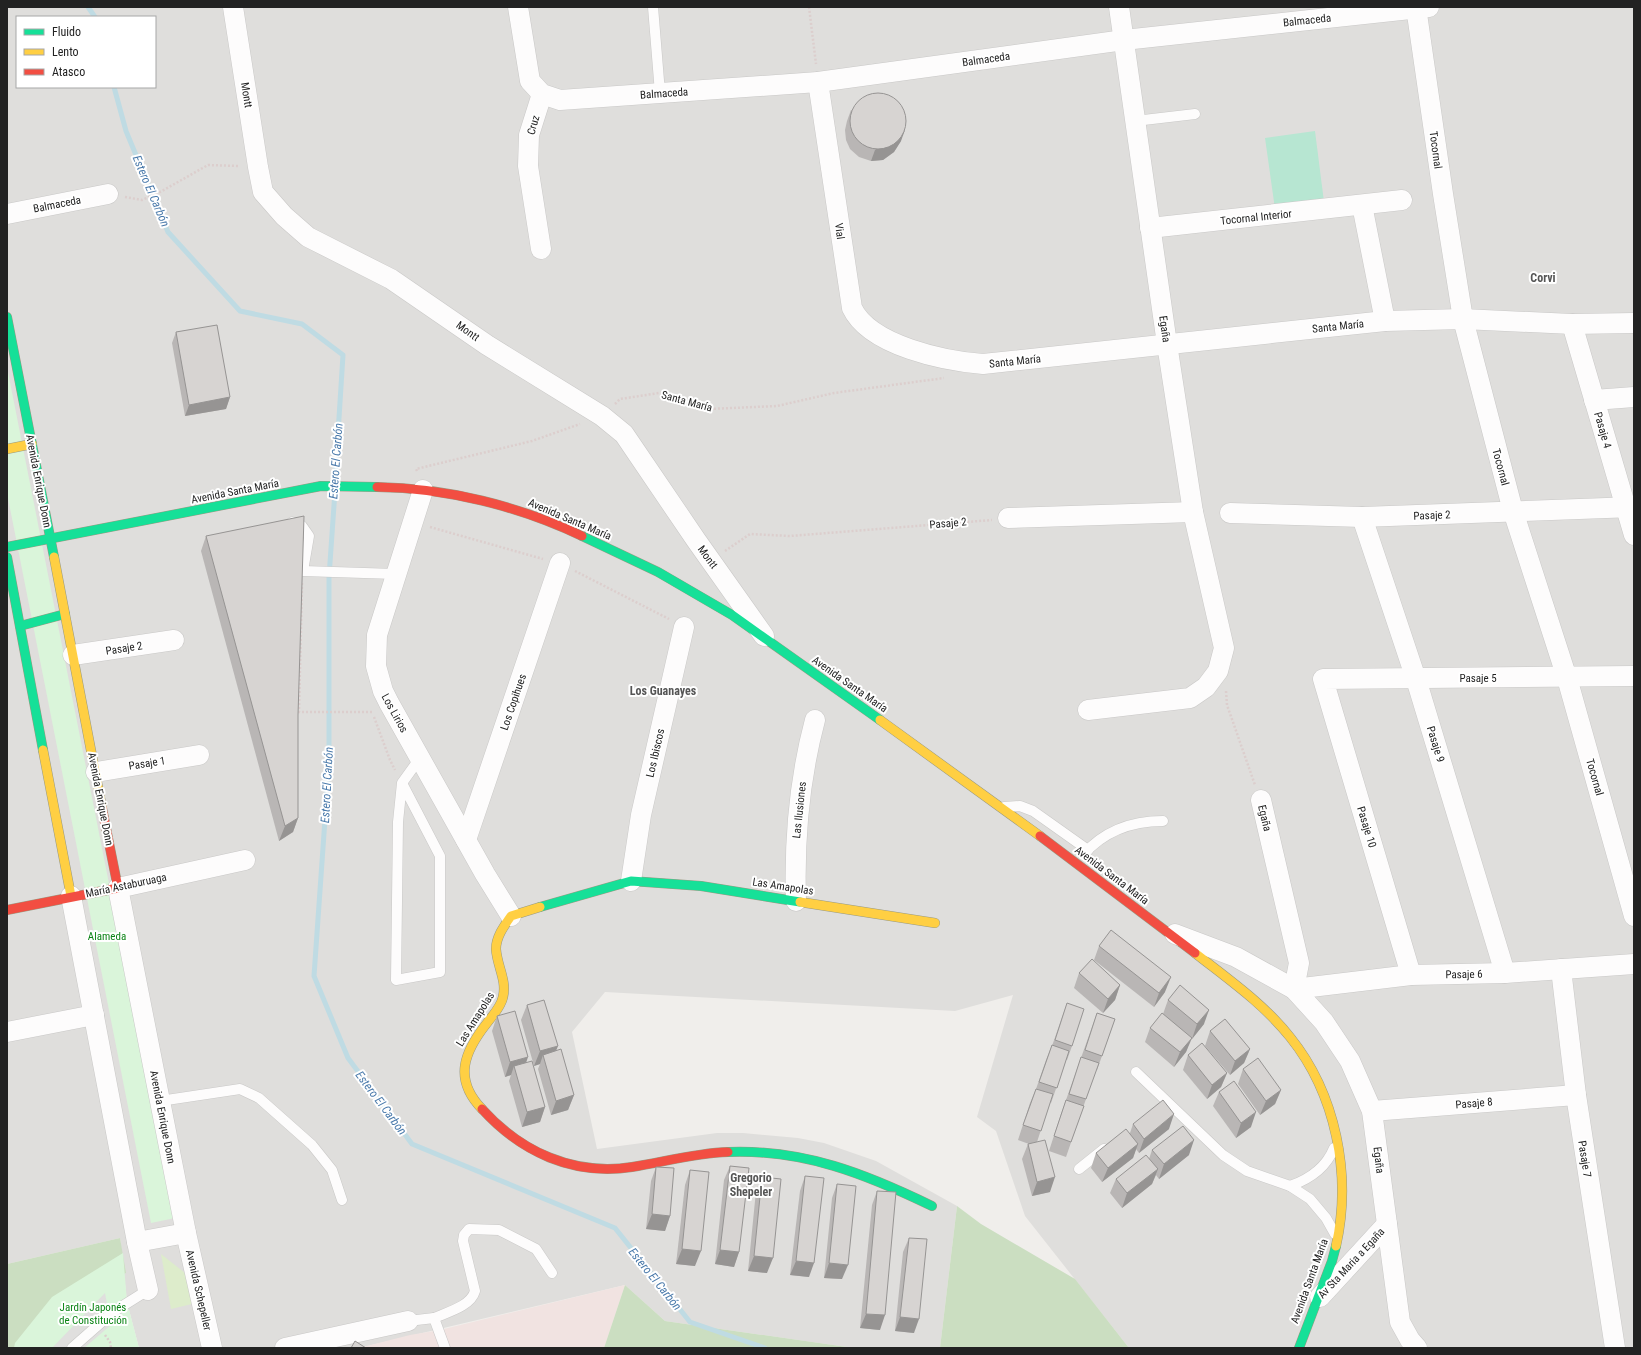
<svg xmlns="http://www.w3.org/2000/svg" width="1641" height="1355" viewBox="0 0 1641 1355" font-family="'Roboto Condensed',sans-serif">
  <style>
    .residential { fill: #dfdedc; fill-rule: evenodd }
    .commercial { fill: #f1e3e1 }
    .grass { fill: #ddeccb }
    .forest { fill: #cbdec1 }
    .park { fill: #daf5da }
    .pitch { fill: #b7e6d2 }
    .parking { fill: #e0dfde }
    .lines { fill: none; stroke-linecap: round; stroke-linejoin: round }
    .stream { stroke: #bfdbe3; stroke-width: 5 }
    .lane-casing { stroke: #c9c8c7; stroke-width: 11 }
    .street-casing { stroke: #c9c8c7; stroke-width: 21 }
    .fast-casing { stroke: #999a82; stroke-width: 10 }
    .slow-casing { stroke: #999a82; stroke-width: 10 }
    .jam-casing { stroke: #999a82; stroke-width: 10 }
    .path { stroke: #dccecd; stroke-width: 2.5; stroke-dasharray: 2 2; stroke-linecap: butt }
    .lane { stroke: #fdfcfc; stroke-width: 10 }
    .street { stroke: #fdfcfc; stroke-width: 20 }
    .fast { stroke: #16e098; stroke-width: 9 }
    .slow { stroke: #ffcf43; stroke-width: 9 }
    .jam { stroke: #f24e42; stroke-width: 9 }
    .wall { fill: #b9b6b5 }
    .shaded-wall { fill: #969493 }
    .building { fill: #d7d4d2; stroke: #969493 }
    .labels { text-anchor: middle; stroke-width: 4; stroke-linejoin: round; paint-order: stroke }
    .street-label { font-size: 11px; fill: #222; stroke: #fff }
    .park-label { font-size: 11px; fill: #0c8416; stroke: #fff }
    .water-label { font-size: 12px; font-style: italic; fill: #4a7aab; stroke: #fff }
    .neighbourhood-label { font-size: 12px; font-weight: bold; fill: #555; stroke: #fff }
  </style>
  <rect width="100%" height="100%" fill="#f0eeeb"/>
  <path class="residential" d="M 7,7 L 1634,7 L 1634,1348 L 1129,1348 L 1025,1216 L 996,1131 L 977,1117 L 1013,995 L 955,1011 L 605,992 L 572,1032 L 597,1149 L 717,1133 L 743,1133 L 798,1138 L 824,1143 L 876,1161 L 957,1206 L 940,1348 L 854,1348 L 665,1321 L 625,1285 L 359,1348 L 139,1348 L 127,1302 L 120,1238 L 7,1264 ZM 17,17 L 155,17 L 155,87 L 17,87 Z"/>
  <path class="commercial" d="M 625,1285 L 604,1348 L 359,1348 L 410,1335 L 440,1330 Z"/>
  <path class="grass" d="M 161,1254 L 185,1273 L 192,1304 L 171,1309 Z"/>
  <g class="forest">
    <path d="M 957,1206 L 981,1224 L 1075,1279 L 1129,1348 L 940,1348 Z"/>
    <path d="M 120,1238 L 126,1273 L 107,1280 L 41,1348 L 7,1348 L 7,1264 Z"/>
    <path d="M 625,1285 L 665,1321 L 854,1348 L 604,1348 Z"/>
  </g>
  <g class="park">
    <path d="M 7,367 L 175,1218 L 151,1223 L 7,493 Z"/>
    <path d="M 123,1253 L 127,1302 L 139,1348 L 14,1348 L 15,1343 L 52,1297 Z"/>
  </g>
  <path class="pitch" d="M 1315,131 L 1324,202 L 1275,209 L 1265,138 Z"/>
  <path class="parking" d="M 105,1293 L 111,1325 L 84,1348 L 52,1348 Z"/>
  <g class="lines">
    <g class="stream">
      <path d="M 88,7 L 95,17"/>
      <path d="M 114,87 L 126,131 L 168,232 L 240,311 L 302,324 L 343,355 L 335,481"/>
      <path d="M 335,491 L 329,577 L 329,762 L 314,976 L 348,1058 L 412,1144 L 615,1228 L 690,1322 L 765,1348"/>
    </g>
    <g class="lane-casing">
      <g id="lane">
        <path d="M 653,7 L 660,93"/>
        <path d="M 1135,121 L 1195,114"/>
        <path d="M 292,522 L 302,526 L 309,536 L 303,571 L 395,574"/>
        <path d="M 402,783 L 440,856 L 440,972 L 396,980 L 398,822 L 402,783 L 420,758"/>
        <path d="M 1004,807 L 1020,806 L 1033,811 L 1088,850"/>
        <path d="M 1083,855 C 1104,831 1132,821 1163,821"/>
        <path d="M 1136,1072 L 1223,1155 L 1247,1171 L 1290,1186 L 1310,1199 L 1326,1218 L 1335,1234"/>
        <path d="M 160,1101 L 240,1089 L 259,1098 L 312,1145 L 332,1170 L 342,1200"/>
        <path d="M 1079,1169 L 1104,1149"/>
        <path d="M 1290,1186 C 1310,1179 1326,1168 1334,1148"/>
        <path d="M 434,1318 C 448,1312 471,1306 475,1291 L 463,1241 L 464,1235 L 469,1229 L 499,1230 L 536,1249 L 552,1273"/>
        <path d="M 408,1321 L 434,1318 L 445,1348"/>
        <path d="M 72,1348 L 113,1312 L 148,1290"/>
      </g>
    </g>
    <g class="street-casing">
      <g id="street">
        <path d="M 233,7 L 258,167 L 263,192 L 284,216 L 308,237 L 391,279 L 487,345 L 602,416 L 624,434 L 696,540 L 764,636"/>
        <path d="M 518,7 L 530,81 L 542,94 L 560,100 L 818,82 L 1124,40 L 1429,7"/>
        <path d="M 1416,7 L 1443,194 L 1463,319 L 1513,511 L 1567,678 L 1634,916"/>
        <path d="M 818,82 L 852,308 C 870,346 945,361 983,364 L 1385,321 L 1463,319 L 1572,324 L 1634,323"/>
        <path d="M 1362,205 L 1385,321"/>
        <path d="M 7,214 L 108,194"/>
        <path d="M 1150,228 L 1402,200"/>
        <path d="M 541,249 L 528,166 L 529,135 L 542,94"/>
        <path d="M 1572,324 L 1634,535"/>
        <path d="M 1594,400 L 1634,397"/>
        <path d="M 423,490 L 377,635 L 376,666 L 383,691 L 389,703 L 485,874 L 511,916"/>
        <path d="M 1230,513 L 1362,517 L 1634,507"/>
        <path d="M 1362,517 L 1416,679 L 1505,973"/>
        <path d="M 1008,518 L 1193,512"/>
        <path d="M 73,655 L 174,640"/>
        <path d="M 1088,710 L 1190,698 L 1206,687 L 1218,671 L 1224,648 L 1193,512 L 1167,344 L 1119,7"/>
        <path d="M 96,772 L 199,755"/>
        <path d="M 1261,800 L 1299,963 L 1294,989"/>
        <path d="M 466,840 L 560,563"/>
        <path d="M 631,881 L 641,815 L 684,627"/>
        <path d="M 71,896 L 137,1242 L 148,1290"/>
        <path d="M 796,901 C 794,839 799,780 815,720"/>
        <path d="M 1175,934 L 1236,957 L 1294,989 L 1324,1022 L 1350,1061 L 1372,1111 L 1400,1322 L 1410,1340 L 1417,1348"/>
        <path d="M 1561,969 L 1576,1095 L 1615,1348"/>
        <path d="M 1411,975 L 1323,679 L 1634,676"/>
        <path d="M 1294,989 L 1411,975 L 1505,973 L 1634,964"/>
        <path d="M 7,1032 L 94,1015"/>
        <path d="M 1372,1111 L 1576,1095"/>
        <path d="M 137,1242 L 186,1233"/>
        <path d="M 1320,1297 L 1387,1224"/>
        <path d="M 212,1348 L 186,1233 L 118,888 L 245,860"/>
        <path d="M 285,1348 L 408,1321"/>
      </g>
    </g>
    <g class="fast-casing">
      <g id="fast">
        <path d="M 7,317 L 54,557"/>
        <path d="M 582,536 L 658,572 L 732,615 L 880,720"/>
        <path d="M 7,547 L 321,486 L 377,487"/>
        <path d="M 7,557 L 43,750"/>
        <path d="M 20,626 L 65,614"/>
        <path d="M 540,907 L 631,881 L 701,886 L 800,902"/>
        <path d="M 728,1152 C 804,1149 866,1174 932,1206"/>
        <path d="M 1299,1348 L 1332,1261 L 1336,1246"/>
      </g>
    </g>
    <g class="slow-casing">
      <g id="slow">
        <path d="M 7,449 L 32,444"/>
        <path d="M 54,557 L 102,808"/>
        <path d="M 880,720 L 1040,836"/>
        <path d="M 43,750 L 71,896"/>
        <path d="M 800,902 L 935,923"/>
        <path d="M 1195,953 C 1228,979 1264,1004 1290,1037 C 1336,1094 1352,1175 1336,1246"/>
        <path d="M 482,1109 C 453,1079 464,1052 487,1023 C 493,1015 501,1007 503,997 C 507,980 497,966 496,949 C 496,937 504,926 511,916 L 540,907"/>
      </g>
    </g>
    <g class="jam-casing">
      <g id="jam">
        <path d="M 377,487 C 447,488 519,506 582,536"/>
        <path d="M 1040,836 L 1195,953"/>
        <path d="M 7,910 L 118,888 L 102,808"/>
        <path d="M 482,1109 C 521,1152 573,1176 632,1167 C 664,1162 695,1153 728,1152"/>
      </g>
    </g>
    <g class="path">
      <path d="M 809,7 L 816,64"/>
      <path d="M 125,197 L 142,200 L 162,191 L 208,165 L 239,166"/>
      <path d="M 615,404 L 620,399 L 659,393 L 709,409 L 777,406 L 834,393 L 944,378"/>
      <path d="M 417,471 L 416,469 L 532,441 L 580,424"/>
      <path d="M 430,527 L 543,559"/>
      <path d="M 725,551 L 750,534 L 790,536 L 992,520"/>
      <path d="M 575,571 L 669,619"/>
      <path d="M 302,583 L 299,712 L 373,712"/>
      <path d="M 1226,691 L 1227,705 L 1255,785"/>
      <path d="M 374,717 L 390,760 L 395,770"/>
      <path d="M 105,1335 L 110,1342 L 111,1348"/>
    </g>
    <use href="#lane" class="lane"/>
    <use href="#street" class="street"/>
    <use href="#fast" class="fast"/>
    <use href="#slow" class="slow"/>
    <use href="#jam" class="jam"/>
  </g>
  <g class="wall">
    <path d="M 851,110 L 901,141 L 894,152 L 883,160 L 871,161 L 859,157 L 850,149 L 846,140 L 845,130 L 847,121 Z"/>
    <path d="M 176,332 L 230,397 L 226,409 L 185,416 L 172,343 Z"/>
    <path d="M 206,536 L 298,715 L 298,818 L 293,832 L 279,841 L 201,551 Z"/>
    <path d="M 1099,946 L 1165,992 L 1154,1007 L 1094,960 Z"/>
    <path d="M 1079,973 L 1120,985 L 1115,1000 L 1103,1013 L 1074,988 Z"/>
    <path d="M 1168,1000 L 1204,1024 L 1192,1039 L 1191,1038 L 1186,1052 L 1174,1067 L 1145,1042 L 1150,1028 L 1163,1014 Z"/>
    <path d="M 1067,1003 L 1072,1046 L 1067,1060 L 1066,1060 L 1051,1103 L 1050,1102 L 1037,1142 L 1050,1192 L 1032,1196 L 1022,1159 L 1028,1144 L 1029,1144 L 1018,1140 L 1030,1103 L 1036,1089 L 1046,1060 L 1052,1045 L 1052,1046 Z"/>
    <path d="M 527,1005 L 556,1051 L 574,1095 L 568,1110 L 551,1115 L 538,1069 L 540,1064 L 534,1066 L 521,1020 Z"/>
    <path d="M 1097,1013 L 1115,1019 L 1097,1070 L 1096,1070 L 1066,1157 L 1049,1151 L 1061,1114 Z"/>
    <path d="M 497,1016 L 526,1063 L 545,1107 L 540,1122 L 522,1127 L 509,1081 L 511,1075 L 505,1077 L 492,1031 Z"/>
    <path d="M 1210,1031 L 1250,1049 L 1244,1063 L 1230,1075 L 1205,1046 Z"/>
    <path d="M 1188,1055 L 1227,1073 L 1221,1087 L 1207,1099 L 1183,1070 Z"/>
    <path d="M 1243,1069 L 1281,1090 L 1275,1104 L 1260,1115 L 1238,1084 Z"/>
    <path d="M 1219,1092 L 1251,1127 L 1236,1138 L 1213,1106 Z"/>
    <path d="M 1133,1124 L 1169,1129 L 1139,1153 L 1136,1149 L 1133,1158 L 1102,1182 L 1091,1168 L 1096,1153 L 1130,1133 Z"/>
    <path d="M 1152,1150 L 1189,1155 L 1159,1179 L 1156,1175 L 1152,1184 L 1122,1208 L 1110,1193 L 1116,1179 L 1149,1159 Z"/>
    <path d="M 730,1166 L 739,1252 L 734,1267 L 715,1264 L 724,1180 Z"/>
    <path d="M 656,1167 L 670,1216 L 665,1231 L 646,1229 L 651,1181 Z"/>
    <path d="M 690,1170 L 695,1266 L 676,1264 L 685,1185 Z"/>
    <path d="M 805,1176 L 809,1277 L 790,1275 L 800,1191 Z"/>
    <path d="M 762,1177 L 767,1273 L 748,1271 L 756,1191 Z"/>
    <path d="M 837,1184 L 842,1279 L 824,1278 L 832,1198 Z"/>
    <path d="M 877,1191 L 880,1330 L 860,1328 L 872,1205 Z"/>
    <path d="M 909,1238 L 914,1333 L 895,1331 L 903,1252 Z"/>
  </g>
  <g class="shaded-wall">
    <path d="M 905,130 L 901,141 L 894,152 L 883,160 L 871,161 L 875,150 Z"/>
    <path d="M 230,397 L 226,409 L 185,416 L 189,405 Z"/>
    <path d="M 298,818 L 293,832 L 279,841 L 285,826 Z"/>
    <path d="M 1171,977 L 1165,992 L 1154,1007 L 1159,993 Z"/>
    <path d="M 1120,985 L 1115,1000 L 1103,1013 L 1108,999 Z"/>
    <path d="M 1209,1010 L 1204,1024 L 1192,1039 L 1197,1024 Z"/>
    <path d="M 1192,1038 L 1186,1052 L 1174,1067 L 1180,1052 Z"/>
    <path d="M 558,1046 L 552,1061 L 543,1055 L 540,1064 L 534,1066 L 540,1051 Z"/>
    <path d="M 1250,1049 L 1244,1063 L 1230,1075 L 1235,1061 Z"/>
    <path d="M 528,1057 L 523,1072 L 514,1066 L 511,1075 L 505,1077 L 510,1062 Z"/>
    <path d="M 1227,1073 L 1221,1087 L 1207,1099 L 1212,1085 Z"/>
    <path d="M 1281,1090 L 1275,1104 L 1260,1115 L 1266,1101 Z"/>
    <path d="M 574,1095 L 568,1110 L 551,1115 L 556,1101 Z"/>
    <path d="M 545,1107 L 540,1122 L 522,1127 L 527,1112 Z"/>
    <path d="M 1256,1112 L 1251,1127 L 1236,1138 L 1241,1123 Z"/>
    <path d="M 1174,1114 L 1169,1129 L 1139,1153 L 1144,1139 Z"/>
    <path d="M 1194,1140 L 1189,1155 L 1159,1179 L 1164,1164 Z"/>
    <path d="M 1138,1144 L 1133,1158 L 1102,1182 L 1108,1168 Z"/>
    <path d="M 1158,1169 L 1152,1184 L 1122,1208 L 1127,1193 Z"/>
    <path d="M 1055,1177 L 1050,1192 L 1032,1196 L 1037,1182 Z"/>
    <path d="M 652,1214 L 670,1216 L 665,1231 L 646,1229 Z"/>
    <path d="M 682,1249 L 701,1251 L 695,1266 L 676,1264 Z"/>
    <path d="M 720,1250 L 739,1252 L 734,1267 L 715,1264 Z"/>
    <path d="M 754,1256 L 773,1258 L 767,1273 L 748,1271 Z"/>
    <path d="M 796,1261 L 814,1263 L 809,1277 L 790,1275 Z"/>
    <path d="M 829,1263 L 848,1265 L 842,1279 L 824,1278 Z"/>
    <path d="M 866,1314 L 885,1315 L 880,1330 L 860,1328 Z"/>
    <path d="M 900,1317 L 919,1319 L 914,1333 L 895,1331 Z"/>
  </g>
  <g class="building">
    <circle cx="878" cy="121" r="28"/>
    <path d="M 217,325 L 230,397 L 189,405 L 176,332 Z"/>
    <path d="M 304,516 L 298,715 L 298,818 L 285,826 L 206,536 Z"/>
    <path d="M 1111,930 L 1171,977 L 1159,993 L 1099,946 Z"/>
    <path d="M 1092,959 L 1120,985 L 1108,999 L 1079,973 Z"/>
    <path d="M 1180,985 L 1209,1010 L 1197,1024 L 1168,1000 Z"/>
    <path d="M 544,1000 L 558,1046 L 540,1051 L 527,1005 Z"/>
    <path d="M 1067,1003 L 1084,1009 L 1072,1046 L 1055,1040 Z"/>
    <path d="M 515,1011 L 528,1057 L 510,1062 L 497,1016 Z"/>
    <path d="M 1097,1013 L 1115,1019 L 1102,1056 L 1085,1050 Z"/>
    <path d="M 1162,1013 L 1192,1038 L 1180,1052 L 1150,1028 Z"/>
    <path d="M 1225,1019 L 1250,1049 L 1235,1061 L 1210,1031 Z"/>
    <path d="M 1202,1043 L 1227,1073 L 1212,1085 L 1188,1055 Z"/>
    <path d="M 1052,1045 L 1069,1051 L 1057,1088 L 1039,1082 Z"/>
    <path d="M 561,1049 L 574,1095 L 556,1101 L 543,1055 Z"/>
    <path d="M 1081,1057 L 1099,1063 L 1086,1099 L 1069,1094 Z"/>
    <path d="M 1258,1058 L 1281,1090 L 1266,1101 L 1243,1069 Z"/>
    <path d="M 532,1061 L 545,1107 L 527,1112 L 514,1066 Z"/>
    <path d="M 1234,1081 L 1256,1112 L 1241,1123 L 1219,1092 Z"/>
    <path d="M 1036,1089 L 1053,1094 L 1041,1131 L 1023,1125 Z"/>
    <path d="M 1066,1100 L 1084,1106 L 1071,1142 L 1054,1136 Z"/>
    <path d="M 1163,1100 L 1174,1114 L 1144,1139 L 1133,1124 Z"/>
    <path d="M 1183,1126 L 1194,1140 L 1164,1164 L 1152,1150 Z"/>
    <path d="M 1126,1129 L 1138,1144 L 1108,1168 L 1096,1153 Z"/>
    <path d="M 1045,1140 L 1055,1177 L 1037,1182 L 1028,1144 Z"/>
    <path d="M 1146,1155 L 1158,1169 L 1127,1193 L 1116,1179 Z"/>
    <path d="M 730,1166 L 749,1168 L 739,1252 L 720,1250 Z"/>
    <path d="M 656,1167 L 674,1168 L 670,1216 L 652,1214 Z"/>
    <path d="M 690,1170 L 709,1172 L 701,1251 L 682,1249 Z"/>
    <path d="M 805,1176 L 824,1178 L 814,1263 L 796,1261 Z"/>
    <path d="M 762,1177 L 781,1179 L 773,1258 L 754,1256 Z"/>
    <path d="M 837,1184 L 856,1186 L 848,1265 L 829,1263 Z"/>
    <path d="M 877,1191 L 896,1192 L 885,1315 L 866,1314 Z"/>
    <path d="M 909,1238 L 927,1239 L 919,1319 L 900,1317 Z"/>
    <path d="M 355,1341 L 366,1348 L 351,1348 Z"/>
  </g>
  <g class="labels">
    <g class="street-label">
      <text transform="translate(1307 20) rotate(-6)" y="4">Balmaceda</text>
      <text transform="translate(986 59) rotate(-8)" y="4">Balmaceda</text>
      <text transform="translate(664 93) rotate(-4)" y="4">Balmaceda</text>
      <text transform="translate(247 95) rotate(81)" y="4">Montt</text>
      <text transform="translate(533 125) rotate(-74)" y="4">Cruz</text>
      <text transform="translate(1436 150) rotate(82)" y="4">Tocornal</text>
      <text transform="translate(57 204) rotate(-11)" y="4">Balmaceda</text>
      <text transform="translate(1256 217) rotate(-6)" y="4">Tocornal Interior</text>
      <text transform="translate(840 231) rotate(82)" y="4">Vial</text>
      <text transform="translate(1338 326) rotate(-6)" y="4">Santa María</text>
      <text transform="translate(1165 329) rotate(82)" y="4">Egaña</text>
      <text transform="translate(468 331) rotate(36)" y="4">Montt</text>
      <text transform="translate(1015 361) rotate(-6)" y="4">Santa María</text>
      <text transform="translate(687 401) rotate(15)" y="4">Santa María</text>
      <text transform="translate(1603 430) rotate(74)" y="4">Pasaje 4</text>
      <text transform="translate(1501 467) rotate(75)" y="4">Tocornal</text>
      <text transform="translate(39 481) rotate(79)" y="4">Avenida Enrique Donn</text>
      <text transform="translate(235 491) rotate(-11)" y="4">Avenida Santa María</text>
      <text transform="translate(1432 515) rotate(-2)" y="4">Pasaje 2</text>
      <text transform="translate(570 519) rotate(23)" y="4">Avenida Santa María</text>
      <text transform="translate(948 523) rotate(-5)" y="4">Pasaje 2</text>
      <text transform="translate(708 557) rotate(54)" y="4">Montt</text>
      <text transform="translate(124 648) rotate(-9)" y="4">Pasaje 2</text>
      <text x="1478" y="682">Pasaje 5</text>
      <text transform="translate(850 684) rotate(35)" y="4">Avenida Santa María</text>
      <text transform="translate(513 702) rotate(-71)" y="4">Los Copihues</text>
      <text transform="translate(395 713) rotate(61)" y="4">Los Lirios</text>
      <text transform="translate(1436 744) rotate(73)" y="4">Pasaje 9</text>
      <text transform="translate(655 753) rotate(-77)" y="4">Los Ibiscos</text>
      <text transform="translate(147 763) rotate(-9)" y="4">Pasaje 1</text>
      <text transform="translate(1595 777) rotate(74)" y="4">Tocornal</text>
      <text transform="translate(101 799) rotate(79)" y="4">Avenida Enrique Donn</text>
      <text transform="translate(799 810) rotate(-84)" y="4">Las Ilusiones</text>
      <text transform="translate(1265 818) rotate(77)" y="4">Egaña</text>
      <text transform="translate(1367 827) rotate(73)" y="4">Pasaje 10</text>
      <text transform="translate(1112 875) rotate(37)" y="4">Avenida Santa María</text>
      <text transform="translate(126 885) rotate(-12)" y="4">María Astaburuaga</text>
      <text transform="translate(783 886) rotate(9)" y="4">Las Amapolas</text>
      <text transform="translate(1464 974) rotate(-1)" y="4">Pasaje 6</text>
      <text transform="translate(475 1019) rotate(-58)" y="4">Las Amapolas</text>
      <text transform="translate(1474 1103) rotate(-5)" y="4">Pasaje 8</text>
      <text transform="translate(163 1117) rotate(79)" y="4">Avenida Enrique Donn</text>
      <text transform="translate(1585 1159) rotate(81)" y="4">Pasaje 7</text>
      <text transform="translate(1379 1160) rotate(83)" y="4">Egaña</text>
      <text transform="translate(1351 1263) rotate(-47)" y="4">Av Sta Maria a Egaña</text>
      <text transform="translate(1309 1281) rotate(-70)" y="4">Avenida Santa María</text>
      <text transform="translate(199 1290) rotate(77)" y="4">Avenida Schepeller</text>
    </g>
    <g class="park-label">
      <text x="107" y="940">Alameda</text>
      <text x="93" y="1311">Jardín Japonés<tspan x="93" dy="13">de Constitución</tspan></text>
    </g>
    <g class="water-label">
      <text transform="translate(151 191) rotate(67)" y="4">Estero El Carbón</text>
      <text transform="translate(336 461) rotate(-86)" y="4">Estero El Carbón</text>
      <text transform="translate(327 785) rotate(-87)" y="4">Estero El Carbón</text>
      <text transform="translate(381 1103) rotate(53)" y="4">Estero El Carbón</text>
      <text transform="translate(655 1279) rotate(51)" y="4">Estero El Carbón</text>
    </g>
    <g class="neighbourhood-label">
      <text x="1543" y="282">Corvi</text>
      <text x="663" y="695">Los Guanayes</text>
      <text x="751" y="1182">Gregorio<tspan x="751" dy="14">Shepeler</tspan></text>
    </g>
  </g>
  <rect width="1641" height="1355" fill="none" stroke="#222222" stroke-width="16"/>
  <rect x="16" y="16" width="140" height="72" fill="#ffffff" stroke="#a7a7a7"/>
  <rect x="24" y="29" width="20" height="6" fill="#16e098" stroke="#a7a7a7"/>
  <text x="52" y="36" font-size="12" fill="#222222">Fluido</text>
  <rect x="24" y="49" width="20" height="6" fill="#ffcf43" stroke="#a7a7a7"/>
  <text x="52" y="56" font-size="12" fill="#222222">Lento</text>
  <rect x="24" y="69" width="20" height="6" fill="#f24e42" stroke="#a7a7a7"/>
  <text x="52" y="76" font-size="12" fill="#222222">Atasco</text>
</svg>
